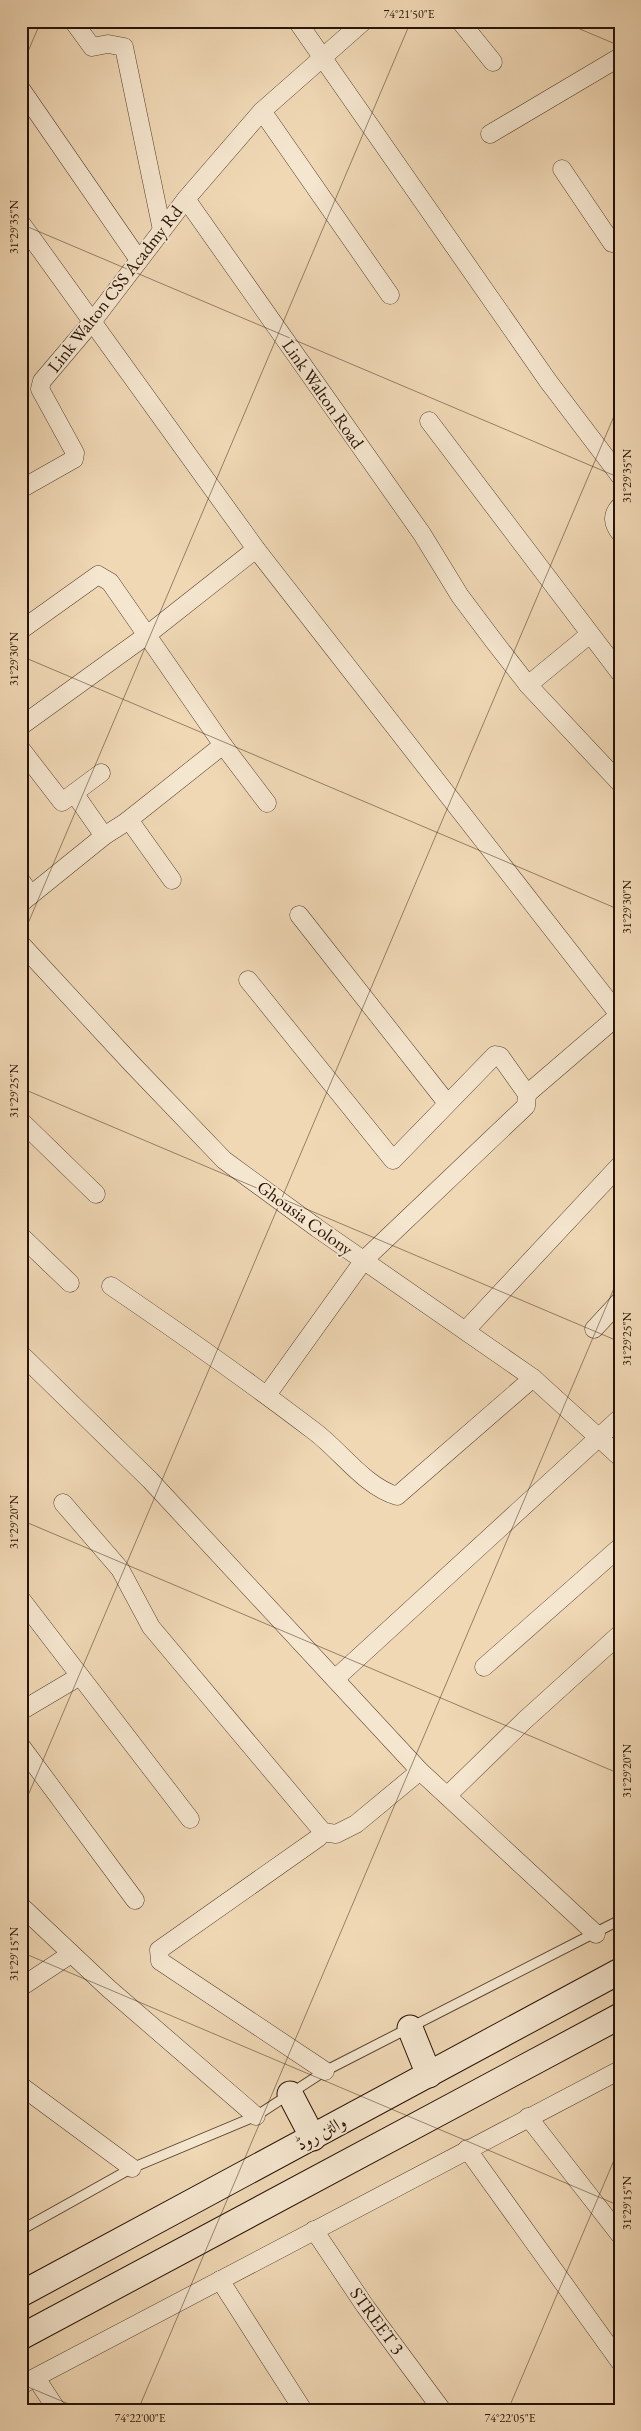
<svg xmlns="http://www.w3.org/2000/svg" width="641" height="2431" viewBox="0 0 641 2431" font-family="'EB Garamond',Amiri,serif">
  <style>
    .lines { fill: none; stroke-linecap: round; stroke-linejoin: round }
    .lane-casing { stroke: #5a4431; stroke-width: 11 }
    .street-casing { stroke: #5a4431; stroke-width: 19 }
    .secondary-casing { stroke: #281305; stroke-width: 27 }
    .lane { stroke: #f5e6cf; stroke-width: 9 }
    .street { stroke: #f5e6cf; stroke-width: 18 }
    .secondary { stroke: #f5e6cf; stroke-width: 25 }
    .ticks { fill: none; stroke: #281305; stroke-width: 1; stroke-opacity: 0.45 }
    .labels { text-anchor: middle; stroke-width: 4; stroke-linejoin: round; paint-order: stroke }
    .street-label { font-size: 18px; fill: #281305; stroke: #f5e6cf }
    .neatline { fill: none; stroke: #281305; stroke-width: 2 }
    .ticks-label { font-size: 12px; text-anchor: middle; fill: #281305 }
  </style>
  <rect width="100%" height="100%" fill="#f0d8b5"/>
  <filter id="stains"><feTurbulence type="fractalNoise" baseFrequency=".004" numOctaves="4"/><feColorMatrix values="0 0 0 0 .2 0 0 0 0 .09 0 0 0 0 .02 0 0 0 .5 -.17"/></filter>
  <radialGradient id="worn" r=".72"><stop offset=".6" stop-color="#630" stop-opacity="0"/><stop offset="1" stop-color="#630" stop-opacity=".3"/></radialGradient>
  <g class="lines">
    <g class="lane-casing">
      <path id="lane" d="M 21,2230 L 132,2168 L 256,2116 L 325,2071 L 620,1920"/>
    </g>
    <g class="street-casing">
      <g id="street">
        <path d="M 73,21 L 92,47 L 108,44 L 124,47 L 162,230"/>
        <path d="M 297,21 L 548,381 L 620,476"/>
        <path d="M 364,21 L 262,111 L 186,199 L 422,534 L 460,596 L 493,640 L 528,685 L 620,783"/>
        <path d="M 460,21 L 493,62"/>
        <path d="M 21,89 L 139,260"/>
        <path d="M 262,111 L 390,295"/>
        <path d="M 490,134 L 620,57"/>
        <path d="M 562,169 L 612,243 L 620,240"/>
        <path d="M 21,223 L 256,549 L 620,1016"/>
        <path d="M 429,421 L 620,673"/>
        <path d="M 21,489 L 74,459 L 75,453 L 40,389 L 42,381 L 92,322 L 186,199"/>
        <path d="M 620,506 C 611,515 613,524 620,533"/>
        <path d="M 21,630 L 98,575 L 110,582 L 223,745 L 267,803"/>
        <path d="M 528,685 L 590,634"/>
        <path d="M 21,726 L 147,635 L 256,549"/>
        <path d="M 21,749 L 62,802 L 101,773"/>
        <path d="M 126,822 L 223,745"/>
        <path d="M 104,836 L 126,822 L 132,824 L 172,880"/>
        <path d="M 21,881 L 31,895"/>
        <path d="M 21,903 L 104,836 L 74,793"/>
        <path d="M 299,915 L 447,1103"/>
        <path d="M 21,944 L 132,1064 L 224,1160 L 317,1228 L 533,1378 L 620,1457"/>
        <path d="M 248,980 L 393,1160 L 495,1055 L 500,1056 L 527,1094 L 526,1106 L 364,1260 L 267,1395"/>
        <path d="M 527,1094 L 619,1015"/>
        <path d="M 21,1121 L 96,1194"/>
        <path d="M 21,1236 L 70,1283"/>
        <path d="M 111,1286 C 180,1333 247,1380 314,1431 C 341,1451 364,1486 397,1496 L 533,1378"/>
        <path d="M 594,1329 L 620,1301"/>
        <path d="M 466,1330 L 620,1165"/>
        <path d="M 21,1354 L 150,1480 L 420,1771 L 596,1934"/>
        <path d="M 63,1503 L 120,1569 L 151,1627 L 323,1832 L 336,1834 L 356,1824 L 420,1771"/>
        <path d="M 21,1599 L 190,1819"/>
        <path d="M 484,1667 L 620,1547"/>
        <path d="M 335,1679 L 620,1418"/>
        <path d="M 21,1711 L 80,1676"/>
        <path d="M 21,1746 L 135,1900"/>
        <path d="M 447,1796 L 525,1720 L 620,1634"/>
        <path d="M 323,1832 L 318,1838 L 159,1950 L 160,1961 L 325,2071"/>
        <path d="M 21,1906 L 108,1988 L 256,2116"/>
        <path d="M 21,1987 L 71,1954"/>
        <path d="M 21,2086 L 132,2168"/>
        <path d="M 528,2117 L 620,2235"/>
        <path d="M 467,2149 L 620,2362"/>
        <path d="M 314,2230 L 365,2306 L 442,2410"/>
        <path d="M 220,2280 L 303,2410"/>
        <path d="M 36,2378 L 57,2410"/>
        <path d="M 21,2385 L 620,2070"/>
      </g>
    </g>
    <g class="secondary-casing">
      <g id="secondary">
        <path d="M 410,2028 L 429,2075"/>
        <path d="M 290,2094 L 313,2138"/>
        <path d="M 21,2294 L 620,1971"/>
        <path d="M 21,2337 L 620,2016"/>
      </g>
    </g>
    <use href="#lane" class="lane"/>
    <use href="#street" class="street"/>
    <use href="#secondary" class="secondary"/>
  </g>
  <path class="ticks" d="M 561,21 L 620,46M 21,68 L 41,21M 21,224 L 620,478M 21,656 L 620,910M 21,940 L 411,21M 21,1088 L 620,1342M 21,1520 L 620,1774M 21,1812 L 620,402M 21,1952 L 620,2206M 21,2384 L 83,2410M 138,2410 L 620,1274M 508,2410 L 620,2146"/>
  <g class="labels">
    <g class="street-label">
      <text transform="translate(115 289) rotate(-52)" y="6">Link Walton CSS Acadmy Rd</text>
      <text transform="translate(323 394) rotate(55)" y="6">Link Walton Road</text>
      <text transform="translate(305 1218) rotate(36)" y="6">Ghousia Colony</text>
      <text transform="translate(321 2133) rotate(-28)" y="6">والٹن روڈ</text>
      <text transform="translate(377 2321) rotate(54)" y="6">STREET 3</text>
    </g>
  </g>
  <rect width="641" height="2431" fill="none" stroke="#f0d8b5" stroke-width="55"/>
  <rect x="28" y="28" width="586" height="2376" class="neatline"/>
  <g class="ticks-label">
    <text x="409" y="18">74°21'50"E</text>
    <text transform="translate(14 227) rotate(-90)" y="4">31°29'35"N</text>
    <text transform="translate(627 476) rotate(-90)" y="4">31°29'35"N</text>
    <text transform="translate(14 659) rotate(-90)" y="4">31°29'30"N</text>
    <text transform="translate(627 907) rotate(-90)" y="4">31°29'30"N</text>
    <text transform="translate(14 1091) rotate(-90)" y="4">31°29'25"N</text>
    <text transform="translate(627 1339) rotate(-90)" y="4">31°29'25"N</text>
    <text transform="translate(14 1522) rotate(-90)" y="4">31°29'20"N</text>
    <text transform="translate(627 1771) rotate(-90)" y="4">31°29'20"N</text>
    <text transform="translate(14 1954) rotate(-90)" y="4">31°29'15"N</text>
    <text transform="translate(627 2203) rotate(-90)" y="4">31°29'15"N</text>
    <text x="140" y="2422">74°22'00"E</text>
    <text x="510" y="2422">74°22'05"E</text>
  </g>
  <rect width="100%" height="100%" filter="url(#stains)"/>
  <rect width="100%" height="100%" fill="url(#worn)"/>
</svg>
